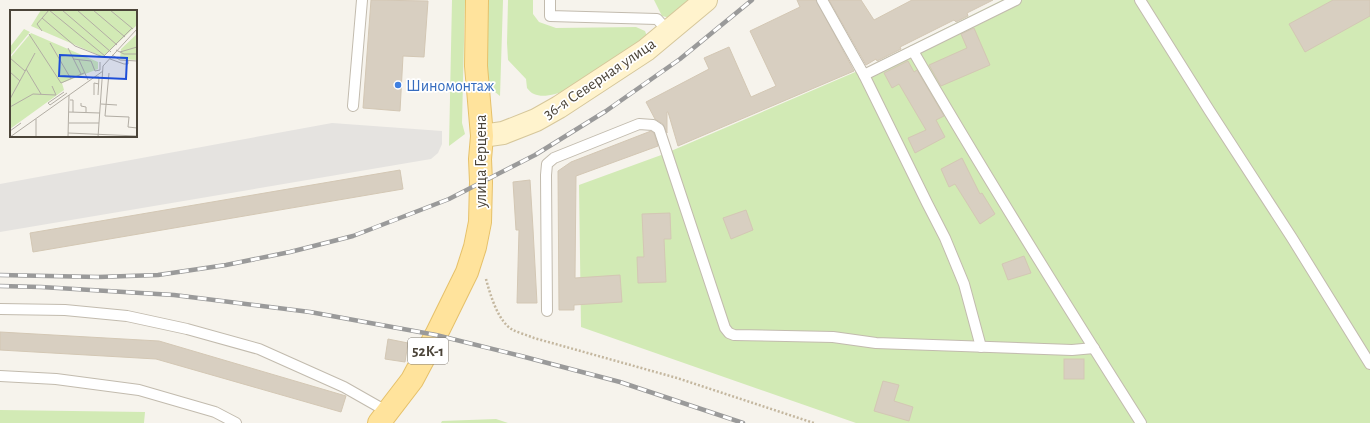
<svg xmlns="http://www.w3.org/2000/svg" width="1370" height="423" viewBox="0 0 1370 423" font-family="'Alegreya Sans',sans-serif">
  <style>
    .green { fill: #d2eab5 }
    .parking { fill: #e5e3e0 }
    .building { fill: #d8cfc1; stroke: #d3c7b4 }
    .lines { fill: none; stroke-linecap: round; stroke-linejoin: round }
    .lane-casing { stroke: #c2bbae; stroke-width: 12 }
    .secondary-casing { stroke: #d6c79b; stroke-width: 24 }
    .primary-casing { stroke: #e6c16a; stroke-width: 24 }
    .path { stroke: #c4b79f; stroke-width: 2.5; stroke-dasharray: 2 2; stroke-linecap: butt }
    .lane { stroke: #fff; stroke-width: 10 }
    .secondary { stroke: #fff3cd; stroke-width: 22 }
    .primary { stroke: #ffe39c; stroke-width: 22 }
    .rail-casing { stroke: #9a9a9a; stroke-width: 4.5 }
    .rail { stroke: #fff; stroke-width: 3; stroke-dasharray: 9; stroke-linecap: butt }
    .shop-dot { fill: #3f7fe0; stroke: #fff; stroke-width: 1.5 }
    .labels { text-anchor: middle; stroke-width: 3.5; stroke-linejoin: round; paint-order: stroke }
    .shield { fill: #fff; stroke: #817c74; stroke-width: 1 }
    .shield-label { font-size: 15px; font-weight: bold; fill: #4b4439 }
    .street-label { font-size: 16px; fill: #4b4439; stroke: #fff }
    .shop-label { font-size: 16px; fill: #366cbe; stroke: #fff; text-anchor: start }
    .inset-road { fill: none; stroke: #b2ada4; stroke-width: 1 }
    .view { fill: #1d4ed8; fill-opacity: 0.15; stroke: #1d4ed8; stroke-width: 2 }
    .inset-edge { fill: none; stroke: #4b4439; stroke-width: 2 }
  </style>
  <rect width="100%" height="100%" fill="#f6f3ec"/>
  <g class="green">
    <path d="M 452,0 L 465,0 L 462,123 L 465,134 L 449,146 Z"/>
    <path d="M 486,0 L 503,0 L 500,96 L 490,88 L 484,75 Z"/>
    <path d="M 508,0 L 533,0 L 533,14 L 539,22 L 556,28 L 636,27 L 645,31 L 648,39 C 626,54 560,106 534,94 C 531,93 529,90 527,88 L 526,79 L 508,60 L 507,43 Z"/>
    <path d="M 654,0 L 692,0 L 670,18 L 662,16 Z"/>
    <path d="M 1002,0 L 1370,0 L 1370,423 L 856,423 L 581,327 L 579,185 L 664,154 L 867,67 Z"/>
    <path d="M 0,410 L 145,412 L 144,423 L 0,423 Z"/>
    <path d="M 496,419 L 508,423 L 441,423 L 442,421 Z"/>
  </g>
  <path class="parking" d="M 332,123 L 442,131 L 442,144 L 438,153 L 431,159 L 0,232 L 0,184 Z"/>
  <g class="building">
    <path d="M 371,0 L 428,1 L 424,57 L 403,56 L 400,111 L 363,108 Z"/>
    <path d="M 797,0 L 816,0 L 854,71 L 678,146 L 668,112 L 667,112 L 667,133 L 663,124 L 655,119 L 646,102 L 709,69 L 704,58 L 729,47 L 751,97 L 776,86 L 750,31 L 800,7 Z"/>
    <path d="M 829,0 L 861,0 L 874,20 L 912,0 L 993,0 L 967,13 L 968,16 L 956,22 L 954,20 L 900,47 L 901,49 L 877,61 L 876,59 L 866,65 Z"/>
    <path d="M 1333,0 L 1370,0 L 1370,16 L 1305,52 L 1289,24 Z"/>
    <path d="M 974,28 L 990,65 L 941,86 L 929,65 L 967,48 L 961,34 Z"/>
    <path d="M 908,61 L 914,72 L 917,70 L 944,116 L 936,120 L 945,137 L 915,153 L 908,138 L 926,130 L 899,84 L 892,88 L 884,73 Z"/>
    <path d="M 651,131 L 654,133 L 658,146 L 576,176 L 575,278 L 620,275 L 622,302 L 574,305 L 574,310 L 559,310 L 558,171 L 571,162 Z"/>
    <path d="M 962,158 L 980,194 L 982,193 L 995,214 L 980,224 L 955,184 L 949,187 L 941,169 Z"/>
    <path d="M 400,170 L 403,189 L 33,252 L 30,233 Z"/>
    <path d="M 530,180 L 533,229 L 537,303 L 517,303 L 519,230 L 516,230 L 513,182 Z"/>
    <path d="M 746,210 L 753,230 L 731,239 L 723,218 Z"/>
    <path d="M 670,213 L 671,239 L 664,239 L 666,282 L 638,283 L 637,257 L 644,257 L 642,214 Z"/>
    <path d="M 1024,256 L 1031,273 L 1008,280 L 1002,264 Z"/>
    <path d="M 0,332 L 159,341 L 346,396 L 341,412 L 156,359 L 0,350 Z"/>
    <path d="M 388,339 L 408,343 L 405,362 L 385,359 Z"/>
    <rect x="1064" y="359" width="20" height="20"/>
    <path d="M 883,381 L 899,385 L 894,401 L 913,407 L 909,421 L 874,411 Z"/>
  </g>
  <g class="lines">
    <g class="lane-casing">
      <g id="lane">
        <path d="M 550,0 L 550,16 L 657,19 L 668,31"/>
        <path d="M 822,0 L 864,75 L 927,203 L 945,238 L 964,284 L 981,347"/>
        <path d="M 1140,0 L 1209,110 L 1292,238 L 1370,364"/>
        <path d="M 913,51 C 986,177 1063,300 1141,423"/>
        <path d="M 864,75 L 1016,0"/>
        <path d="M 353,106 L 362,0"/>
        <path d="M 0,309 L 65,310 L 127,316 L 187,329 L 259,349 L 344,387 L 388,412"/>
        <path d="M 547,311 L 546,175 L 547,164 L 554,158 L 639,124 L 653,125 L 659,129 L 725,328 L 729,333 L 734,335 L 833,337 L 876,343 L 1072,350 L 1094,348"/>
        <path d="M 0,376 L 56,379 L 139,390 L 215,412 L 236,423"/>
      </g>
    </g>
    <g class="secondary-casing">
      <path id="secondary" d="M 482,136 L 503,133 L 536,120 L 559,107 L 646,50 L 706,0"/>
    </g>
    <g class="primary-casing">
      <path id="primary" d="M 379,423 L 412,380 L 436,335 L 467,272 L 475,247 L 480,222 L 481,182 L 480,159 L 482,136 L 476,66 L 477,0"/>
    </g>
    <path class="path" d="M 486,279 C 490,294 498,322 513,330 C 519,333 527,335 534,338 L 677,378 L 814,423"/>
    <use href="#lane" class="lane"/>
    <use href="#secondary" class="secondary"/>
    <use href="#primary" class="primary"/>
    <g class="rail-casing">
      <g id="rail">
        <path d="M 0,275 L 98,277 L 158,275 L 226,265 L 290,252 L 353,236 L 449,199 L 535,155 L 606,111 L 680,59 L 752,0"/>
        <path d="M 0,286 L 41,287 L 174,295 L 310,312 L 436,335 L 521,356 L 620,382 L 743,423"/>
      </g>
    </g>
    <use href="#rail" class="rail"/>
  </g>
  <circle class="shop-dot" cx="398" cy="85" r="4"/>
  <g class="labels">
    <rect class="shield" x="408" y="338" width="40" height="26" rx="3"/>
    <g class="shield-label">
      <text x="428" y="356">52К-1</text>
    </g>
    <g class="street-label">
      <text transform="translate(599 78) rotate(-34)" y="6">36-я Северная улица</text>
      <text transform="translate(480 161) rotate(-90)" y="6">улица Герцена</text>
    </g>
    <g class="shop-label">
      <text x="406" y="91">Шиномонтаж</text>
    </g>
  </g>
  <g transform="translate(10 10)">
    <rect width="127" height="127" fill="#f6f3ec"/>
    <path d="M 31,0 L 127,0 L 127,15 L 93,47 L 21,16 ZM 14,19 L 20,22 L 0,46 L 0,37 ZM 21,23 L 88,52 L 88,59 L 52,73 L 54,80 L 0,119 L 0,48 ZM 127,24 L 127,50 L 110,49 L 111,39 Z" fill="#d2eab5"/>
    <path class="inset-road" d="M 39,0 L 95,46M 52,0 L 101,42M 67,0 L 107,35M 83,0 L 115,27M 100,0 L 123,19M 32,8 L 65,36 L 93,47 L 122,18M 32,21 L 27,14 L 39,0M 19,24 L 51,73 L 74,63M 40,33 L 61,69M 58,38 L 71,64M 106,40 L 114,44 L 127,44M 110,42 L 127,37M 102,45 L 110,50 L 127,51M 0,48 L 15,61M 63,49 L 81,51 L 85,61 L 90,60 L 90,52M 100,49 L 114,54 L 118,54 L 118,51M 69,50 L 78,70M 16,59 L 31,84M 0,62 L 10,71M 99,63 L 95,106 L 119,107 L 118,117 L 127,118M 85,67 L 89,67 L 88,85M 54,82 L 38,93 L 40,95 L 57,83M 84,85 L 84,73 L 89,74M 0,89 L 25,43M 60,90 L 63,90 L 63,102M 71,93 L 71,96 L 76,97 L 76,102M 91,94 L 107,95M 0,97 L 23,84 L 46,85 L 42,76M 59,102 L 90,103M 59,113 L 89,113M 0,121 L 11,113M 58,123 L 127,126M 0,127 L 93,61M 26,127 L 26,109M 58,127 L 59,85M 88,127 L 93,56 L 127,19"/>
    <path class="view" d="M 50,45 L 117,48 L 116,69 L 49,66 Z"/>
    <rect width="127" height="127" class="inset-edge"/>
  </g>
</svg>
